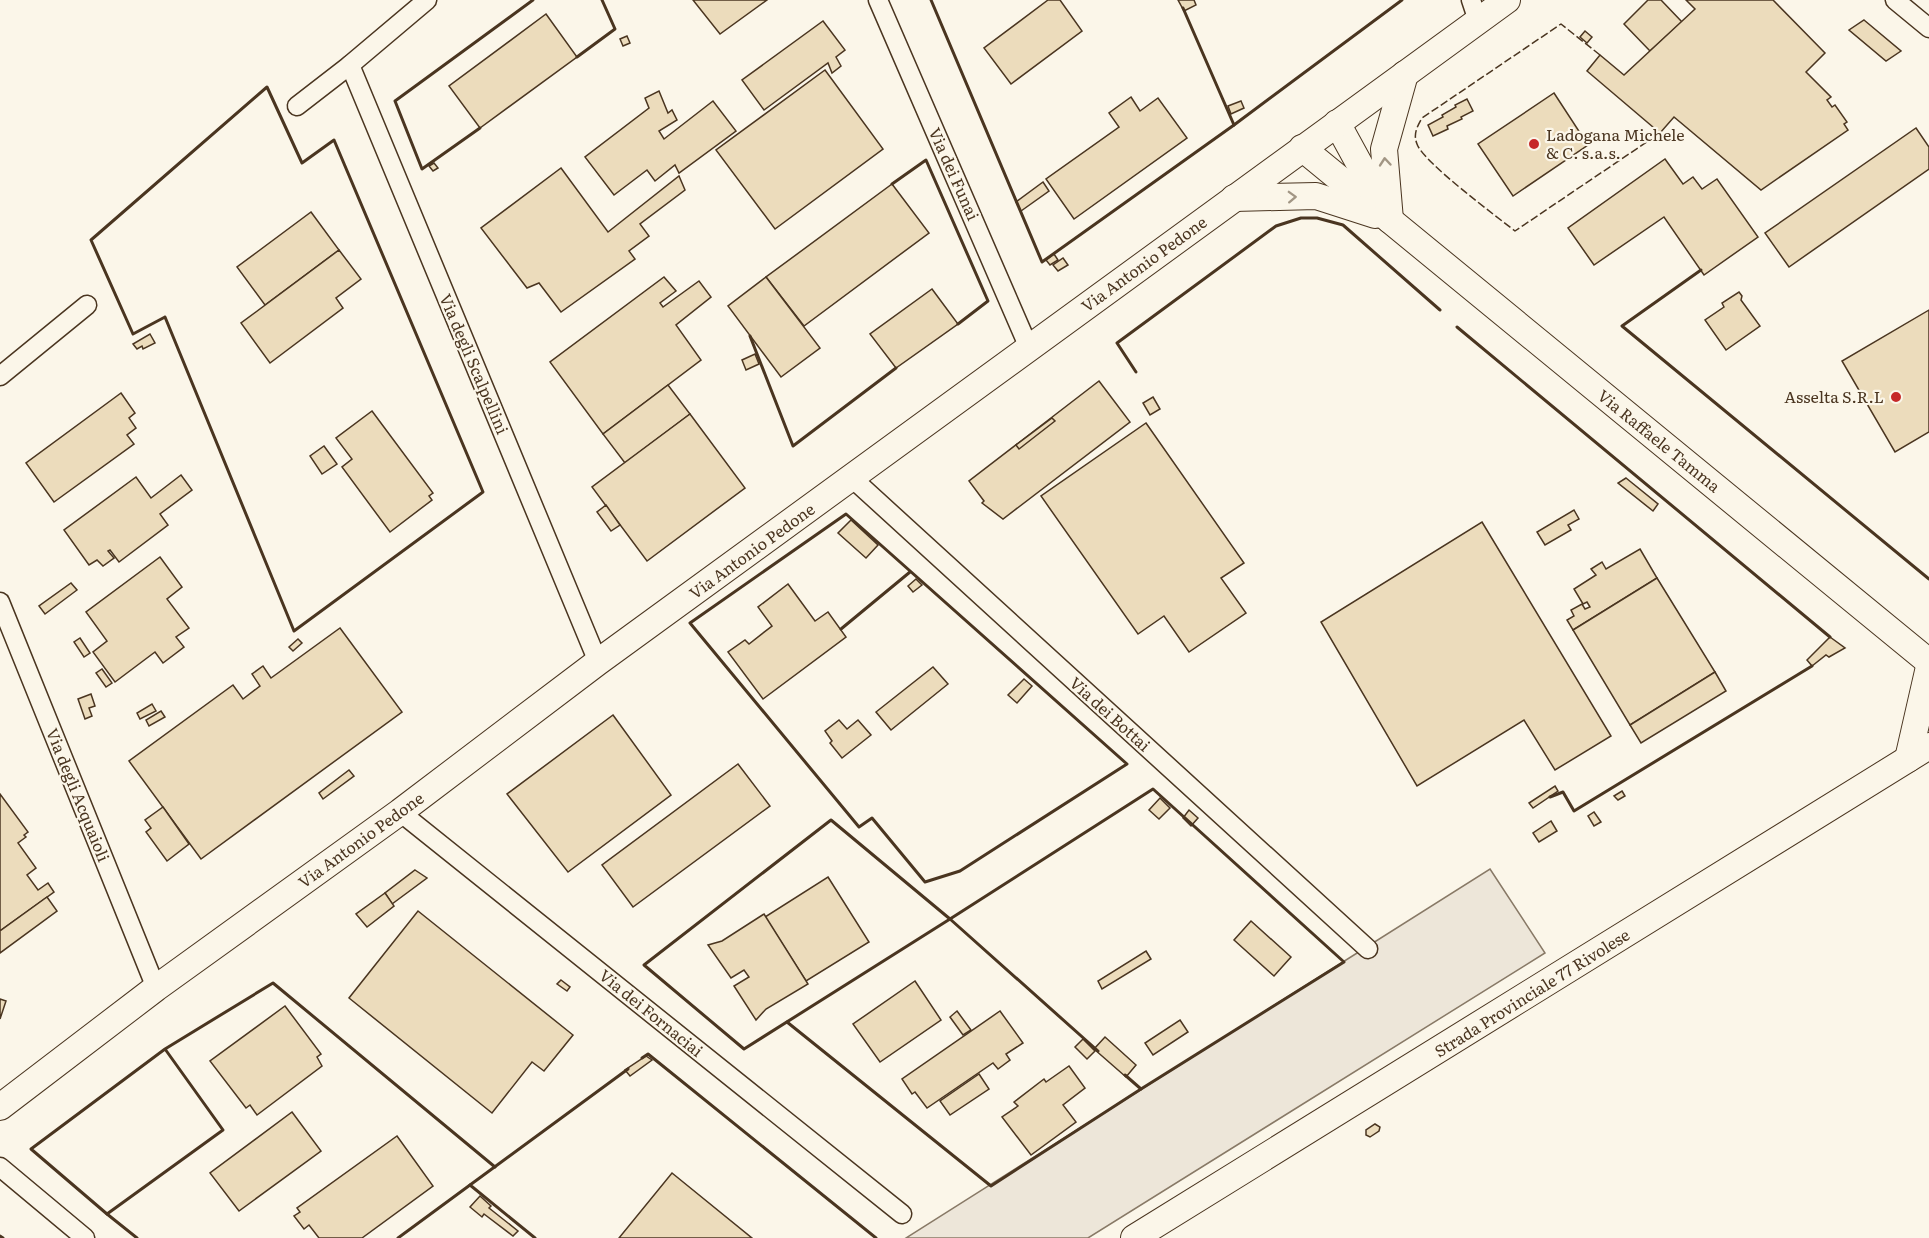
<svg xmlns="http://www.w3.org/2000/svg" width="1929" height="1238" viewBox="0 0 1929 1238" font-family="Literata,serif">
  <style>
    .green { fill: #ede6d9; stroke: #887966; stroke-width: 1.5 }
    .building { fill: #ecdcbc; stroke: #4a3520; stroke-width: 1.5 }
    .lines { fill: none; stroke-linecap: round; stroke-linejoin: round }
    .street-casing { stroke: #4a3520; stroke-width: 21 }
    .secondary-casing { stroke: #4a3520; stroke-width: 28 }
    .street { stroke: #fbf6e9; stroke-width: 18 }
    .secondary { stroke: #fbf6e9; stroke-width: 26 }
    .fence { stroke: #4a3520; stroke-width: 1.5; stroke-dasharray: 8 3; stroke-linecap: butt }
    .wall { stroke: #4a3520; stroke-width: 3 }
    .oneway { stroke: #a29684 }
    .poi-dot { fill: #c62828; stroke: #fbf6e9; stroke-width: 2 }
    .labels { text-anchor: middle; stroke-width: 4.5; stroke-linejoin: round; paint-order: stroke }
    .poi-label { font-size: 16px; fill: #4a3520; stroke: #fbf6e9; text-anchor: start }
    .street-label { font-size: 16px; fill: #4a3520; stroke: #fbf6e9 }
  </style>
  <rect width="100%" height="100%" fill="#fbf6e9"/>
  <path class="green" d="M 1490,869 L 1545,953 L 1088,1238 L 906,1238 Z"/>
  <g class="building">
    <path d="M 693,0 L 767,0 L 720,34 Z"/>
    <path d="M 1048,0 L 1060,0 L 1082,31 L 1011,84 L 984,48 Z"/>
    <path d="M 1178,0 L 1194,0 L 1196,5 L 1184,11 Z"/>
    <path d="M 1648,0 L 1661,0 L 1682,22 L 1650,51 L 1624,24 Z"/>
    <path d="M 1686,0 L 1773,0 L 1825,53 L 1806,72 L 1831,97 L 1827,100 L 1832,107 L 1835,105 L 1847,122 L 1844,124 L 1848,130 L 1761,190 L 1674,117 L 1660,133 L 1587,71 L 1600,55 L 1624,75 L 1695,9 Z"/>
    <path d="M 546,14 L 577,57 L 480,128 L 449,86 Z"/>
    <path d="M 1864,20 L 1901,51 L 1886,61 L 1849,30 Z"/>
    <path d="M 823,21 L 845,50 L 836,57 L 841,66 L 832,73 L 828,63 L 764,110 L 742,80 Z"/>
    <path d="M 1585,31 L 1592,37 L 1587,43 L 1580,37 Z"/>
    <path d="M 627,36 L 630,43 L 623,46 L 620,39 Z"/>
    <path d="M 825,70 L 883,149 L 775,229 L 716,150 Z"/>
    <path d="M 659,91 L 668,113 L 672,110 L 677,120 L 659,131 L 664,139 L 713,101 L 736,131 L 679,173 L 675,165 L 655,181 L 647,170 L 614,195 L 585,157 L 649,108 L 645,98 Z"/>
    <path d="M 1554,93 L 1588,145 L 1513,196 L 1478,144 Z"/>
    <path d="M 1131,97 L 1140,111 L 1158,98 L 1187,138 L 1074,219 L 1046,179 L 1119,127 L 1109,113 Z"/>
    <path d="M 1467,99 L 1473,111 L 1461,117 L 1462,119 L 1447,126 L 1448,129 L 1433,136 L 1428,125 L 1443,117 L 1442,115 L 1456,107 L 1455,105 Z"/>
    <path d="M 1241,101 L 1244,108 L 1231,114 L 1228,106 Z"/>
    <path d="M 1916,128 L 1929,147 L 1929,169 L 1789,267 L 1765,233 Z"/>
    <path d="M 1665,159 L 1683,184 L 1693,177 L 1702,189 L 1717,179 L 1758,237 L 1704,275 L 1664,217 L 1594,265 L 1568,228 Z"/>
    <path d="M 434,163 L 438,168 L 433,171 L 429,166 Z"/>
    <path d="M 561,168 L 608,232 L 679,176 L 685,190 L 640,224 L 649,236 L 629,251 L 635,259 L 561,312 L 539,283 L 527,288 L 481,228 Z"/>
    <path d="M 1043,182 L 1049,191 L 1021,211 L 1016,202 Z"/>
    <path d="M 892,184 L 929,233 L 804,326 L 766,277 Z"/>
    <path d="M 311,212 L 339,250 L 265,305 L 237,267 Z"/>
    <path d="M 339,250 L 361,279 L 336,298 L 343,308 L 270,363 L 241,323 Z"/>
    <path d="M 1054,254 L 1058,260 L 1050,265 L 1046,260 Z"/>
    <path d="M 1063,258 L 1068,265 L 1058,271 L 1053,265 Z"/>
    <path d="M 664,277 L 676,291 L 660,303 L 663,307 L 699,281 L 711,297 L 676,325 L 701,360 L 603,434 L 550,362 Z"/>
    <path d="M 766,277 L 820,348 L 781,377 L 728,306 Z"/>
    <path d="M 932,289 L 958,324 L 896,368 L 870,334 Z"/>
    <path d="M 1739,292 L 1742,296 L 1741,300 L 1760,326 L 1726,350 L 1705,320 L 1724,307 L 1722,303 Z"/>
    <path d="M 1929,310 L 1929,432 L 1895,452 L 1842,361 Z"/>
    <path d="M 150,334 L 155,343 L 143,349 L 142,346 L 137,349 L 133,344 Z"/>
    <path d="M 755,354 L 759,364 L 746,370 L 742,360 Z"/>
    <path d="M 1099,381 L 1130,422 L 1003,519 L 982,503 L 984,501 L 969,481 Z"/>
    <path d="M 668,385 L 690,414 L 625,463 L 603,434 Z"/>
    <path d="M 121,393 L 135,413 L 129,418 L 136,428 L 127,435 L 134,444 L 54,502 L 26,463 Z"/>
    <path d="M 1153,397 L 1160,409 L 1150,415 L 1143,403 Z"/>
    <path d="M 372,411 L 433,493 L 429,496 L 432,500 L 390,532 L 342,467 L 352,459 L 336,438 Z"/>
    <path d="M 690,414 L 745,488 L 647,561 L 592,487 Z"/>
    <path d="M 1052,418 L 1055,421 L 1019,449 L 1016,445 Z"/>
    <path d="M 1146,423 L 1244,563 L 1221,578 L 1246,613 L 1189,652 L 1164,616 L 1138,634 L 1041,496 Z"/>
    <path d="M 324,446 L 337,464 L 322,474 L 310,456 Z"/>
    <path d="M 181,475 L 192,490 L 160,514 L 168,525 L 119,562 L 110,550 L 108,551 L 114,558 L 103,566 L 97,560 L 89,565 L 64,530 L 136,477 L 151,498 Z"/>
    <path d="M 1626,478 L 1658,504 L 1653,511 L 1618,483 Z"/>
    <path d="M 606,505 L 620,525 L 611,531 L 597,512 Z"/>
    <path d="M 1574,510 L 1579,519 L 1568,525 L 1571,530 L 1545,545 L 1537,532 Z"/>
    <path d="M 851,520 L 878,545 L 866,558 L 838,533 Z"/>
    <path d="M 1482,522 L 1611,736 L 1555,770 L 1524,720 L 1417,786 L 1321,622 Z"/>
    <path d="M 1640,549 L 1657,578 L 1573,630 L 1567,620 L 1574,616 L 1571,610 L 1582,604 L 1585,609 L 1590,607 L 1587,602 L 1583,604 L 1574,589 L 1596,575 L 1591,569 L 1602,562 L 1606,569 Z"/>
    <path d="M 160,557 L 182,587 L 167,599 L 189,628 L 176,637 L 184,647 L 163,663 L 155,652 L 115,682 L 93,652 L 107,641 L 86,612 Z"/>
    <path d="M 1657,578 L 1715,672 L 1630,725 L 1573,630 Z"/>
    <path d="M 916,579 L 922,585 L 913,592 L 908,586 Z"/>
    <path d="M 71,583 L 77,590 L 45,614 L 39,606 Z"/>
    <path d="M 788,584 L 815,621 L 828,612 L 846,637 L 763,699 L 728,652 L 745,640 L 749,644 L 772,626 L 758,607 Z"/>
    <path d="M 340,628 L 402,712 L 201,859 L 129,761 L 233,685 L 243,699 L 260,686 L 252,674 L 263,666 L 271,678 Z"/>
    <path d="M 1830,637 L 1845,648 L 1829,657 L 1826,655 L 1812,666 L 1807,660 Z"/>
    <path d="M 80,638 L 90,653 L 84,657 L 74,642 Z"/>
    <path d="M 298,639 L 302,643 L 293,651 L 289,647 Z"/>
    <path d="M 933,667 L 948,684 L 891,730 L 876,712 Z"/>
    <path d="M 102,669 L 112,683 L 106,687 L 96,673 Z"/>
    <path d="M 1715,672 L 1726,691 L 1641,743 L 1630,725 Z"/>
    <path d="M 1024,679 L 1032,686 L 1017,703 L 1008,695 Z"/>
    <path d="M 91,694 L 95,706 L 89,708 L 92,716 L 85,719 L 78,699 Z"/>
    <path d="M 152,704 L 156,711 L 140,719 L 137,713 Z"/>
    <path d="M 161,711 L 165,717 L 149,726 L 146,720 Z"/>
    <path d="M 613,715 L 671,795 L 568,872 L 507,794 Z"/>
    <path d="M 839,720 L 847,729 L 858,720 L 871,735 L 842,758 L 830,743 L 832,741 L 825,731 Z"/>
    <path d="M 738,764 L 770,806 L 633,907 L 602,865 Z"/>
    <path d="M 349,770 L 354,776 L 323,799 L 319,793 Z"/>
    <path d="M 1555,786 L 1558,791 L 1533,808 L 1529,803 Z"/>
    <path d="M 1622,791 L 1625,796 L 1618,800 L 1614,796 Z"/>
    <path d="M 0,794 L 28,832 L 24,835 L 26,837 L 18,843 L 36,868 L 27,875 L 38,890 L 48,883 L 54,892 L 0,931 Z"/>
    <path d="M 1160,798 L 1170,808 L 1159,819 L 1149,810 Z"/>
    <path d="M 163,807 L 189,844 L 167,861 L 146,832 L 151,828 L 145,820 Z"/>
    <path d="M 1189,810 L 1198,818 L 1191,826 L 1183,818 Z"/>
    <path d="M 1594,812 L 1601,822 L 1594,826 L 1588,816 Z"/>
    <path d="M 1551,821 L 1557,831 L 1539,842 L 1533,833 Z"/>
    <path d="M 415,870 L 427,878 L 392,904 L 385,893 Z"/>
    <path d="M 828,877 L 869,942 L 806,981 L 765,917 Z"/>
    <path d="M 385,893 L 394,906 L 367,927 L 356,914 Z"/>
    <path d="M 47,897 L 57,911 L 0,953 L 0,931 Z"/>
    <path d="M 418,911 L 573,1035 L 544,1071 L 532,1062 L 492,1113 L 349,998 Z"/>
    <path d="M 764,914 L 808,984 L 766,1009 L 756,1020 L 734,986 L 749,977 L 744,970 L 731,978 L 708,945 L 722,941 Z"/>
    <path d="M 1251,921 L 1291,957 L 1274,976 L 1234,940 Z"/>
    <path d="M 1146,951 L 1151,959 L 1102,989 L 1098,981 Z"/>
    <path d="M 561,980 L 570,987 L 567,991 L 557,984 Z"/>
    <path d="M 915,981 L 941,1020 L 880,1062 L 853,1024 Z"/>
    <path d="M 0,999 L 6,1001 L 0,1019 Z"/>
    <path d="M 285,1006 L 321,1054 L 317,1057 L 322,1066 L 257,1115 L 250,1105 L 246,1108 L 210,1061 Z"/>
    <path d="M 957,1011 L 971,1030 L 963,1035 L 950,1017 Z"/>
    <path d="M 1000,1011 L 1023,1043 L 1006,1054 L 1010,1060 L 998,1069 L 993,1063 L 927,1108 L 915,1092 L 912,1094 L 902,1079 Z"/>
    <path d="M 1180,1020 L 1188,1032 L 1153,1055 L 1145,1043 Z"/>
    <path d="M 1105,1037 L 1136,1065 L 1126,1077 L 1094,1049 Z"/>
    <path d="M 1083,1039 L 1095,1051 L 1087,1059 L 1075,1047 Z"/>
    <path d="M 646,1056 L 652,1060 L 630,1076 L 625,1070 Z"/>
    <path d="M 1069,1066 L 1085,1088 L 1063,1105 L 1076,1122 L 1031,1155 L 1002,1117 L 1018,1106 L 1014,1102 L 1044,1079 L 1046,1082 Z"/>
    <path d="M 979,1074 L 989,1089 L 950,1115 L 940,1101 Z"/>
    <path d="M 292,1112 L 321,1151 L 239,1211 L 210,1173 Z"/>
    <path d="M 1375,1124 L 1380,1127 L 1379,1131 L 1370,1137 L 1366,1135 L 1366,1130 Z"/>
    <path d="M 397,1136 L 433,1186 L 362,1238 L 319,1238 L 309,1225 L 304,1229 L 294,1216 L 300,1212 L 297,1208 Z"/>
    <path d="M 672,1173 L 752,1238 L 619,1238 Z"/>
    <path d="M 480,1196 L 491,1206 L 489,1208 L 518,1231 L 513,1236 L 484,1214 L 482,1217 L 470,1207 Z"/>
  </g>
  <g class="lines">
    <g class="street-casing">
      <g id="street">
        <path d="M 427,0 L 350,65 L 598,662"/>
        <path d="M 878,0 L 1029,348"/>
        <path d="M 1471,0 L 1478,21"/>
        <path d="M 1895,0 L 1929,28"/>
        <path d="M 297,106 L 350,65"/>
        <path d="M 0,376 L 87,305"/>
        <path d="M 852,478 L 1368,949"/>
        <path d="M 0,602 L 156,988"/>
        <path d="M 400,812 L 902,1214"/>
        <path d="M 0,1167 L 85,1238"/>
      </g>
    </g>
    <g class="secondary-casing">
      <g id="secondary">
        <path d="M 1337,123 L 1384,209"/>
        <path d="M 1302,148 L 1929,662"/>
        <path d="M 1234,198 L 1316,196 L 1375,215"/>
        <path d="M 1390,220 L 1384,149 L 1405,74"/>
        <path d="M 1908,759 L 1929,667"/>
        <path d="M 0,1107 L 156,988 L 400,812 L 598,662 L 1507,0"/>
        <path d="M 1134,1238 L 1929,746"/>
      </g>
    </g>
    <use href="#street" class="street"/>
    <use href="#secondary" class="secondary"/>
    <path class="fence" d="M 1600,55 L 1561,24 L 1422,118 C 1417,127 1413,134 1417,144 C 1423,162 1496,216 1515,231 L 1660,133"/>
    <g class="wall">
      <path d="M 931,0 L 1042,262 L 1234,125"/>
      <path d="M 1183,8 L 1234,125 L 1402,0"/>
      <path d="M 577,57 L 615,29 L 602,0"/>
      <path d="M 267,87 L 302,163 L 334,140 L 483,492 L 294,631 L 165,317 L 133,334 L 91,240 Z"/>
      <path d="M 480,128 L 422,169 L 395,101 L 533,0"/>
      <path d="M 892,184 L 926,160 L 988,301 L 958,324"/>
      <path d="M 1701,270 L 1622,326 L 1929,579"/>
      <path d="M 1457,327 L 1830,637"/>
      <path d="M 750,336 L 793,446 L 896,368"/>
      <path d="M 1136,372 L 1117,343 L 1276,226 L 1301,218 L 1317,218 L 1343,225 L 1440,310"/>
      <path d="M 846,514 L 1127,764 L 960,871 L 925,882 L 872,818 L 859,827 L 690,623 Z"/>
      <path d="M 841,629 L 910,572"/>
      <path d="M 1550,797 L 1563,792 L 1574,811 L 1812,666"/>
      <path d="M 831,820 L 950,919 L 744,1049 L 644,965 Z"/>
      <path d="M 787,1022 L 991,1186 L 1141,1089 L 1125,1075"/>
      <path d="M 165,1049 L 223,1130 L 107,1214 L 31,1149 L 165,1049 L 273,983 L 495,1167"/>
      <path d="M 1098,1051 L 950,919 L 1153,789 L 1344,962 L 1141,1089"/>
      <path d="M 642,1058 L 648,1054 L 876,1238"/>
      <path d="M 107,1214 L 137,1238"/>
      <path d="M 0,1236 L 3,1238"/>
      <path d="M 398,1238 L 470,1185"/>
      <path d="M 535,1238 L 470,1185 L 628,1069"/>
    </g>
  </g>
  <defs><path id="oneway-chevron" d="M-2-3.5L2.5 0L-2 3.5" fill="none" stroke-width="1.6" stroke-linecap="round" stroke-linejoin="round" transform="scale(1.5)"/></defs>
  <g class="oneway">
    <use href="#oneway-chevron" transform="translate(1385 162) rotate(-95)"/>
    <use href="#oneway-chevron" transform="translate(1292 197) rotate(-2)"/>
  </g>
  <g class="poi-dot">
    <circle cx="1534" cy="144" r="6"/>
    <circle cx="1896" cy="397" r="6"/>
  </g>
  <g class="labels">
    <g class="poi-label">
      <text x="1546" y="141">Ladogana Michele<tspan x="1546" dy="18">&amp; C. s.a.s.</tspan></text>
      <text x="1884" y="403" text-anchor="end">Asselta S.R.L</text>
    </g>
    <g class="street-label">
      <text transform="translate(954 174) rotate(66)" y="6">Via dei Funai</text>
      <text transform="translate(1144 264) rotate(-36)" y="6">Via Antonio Pedone</text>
      <text transform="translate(474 364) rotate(67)" y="6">Via degli Scalpellini</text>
      <text transform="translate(1659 441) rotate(39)" y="6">Via Raffaele Tamma</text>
      <text transform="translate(752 551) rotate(-36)" y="6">Via Antonio Pedone</text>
      <text transform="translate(1110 714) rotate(42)" y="6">Via dei Bottai</text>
      <text transform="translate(78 795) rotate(68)" y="6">Via degli Acquaioli</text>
      <text transform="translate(361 840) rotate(-36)" y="6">Via Antonio Pedone</text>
      <text transform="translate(1532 993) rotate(-32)" y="6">Strada Provinciale 77 Rivolese</text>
      <text transform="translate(651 1013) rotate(39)" y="6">Via dei Fornaciai</text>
    </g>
  </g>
</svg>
